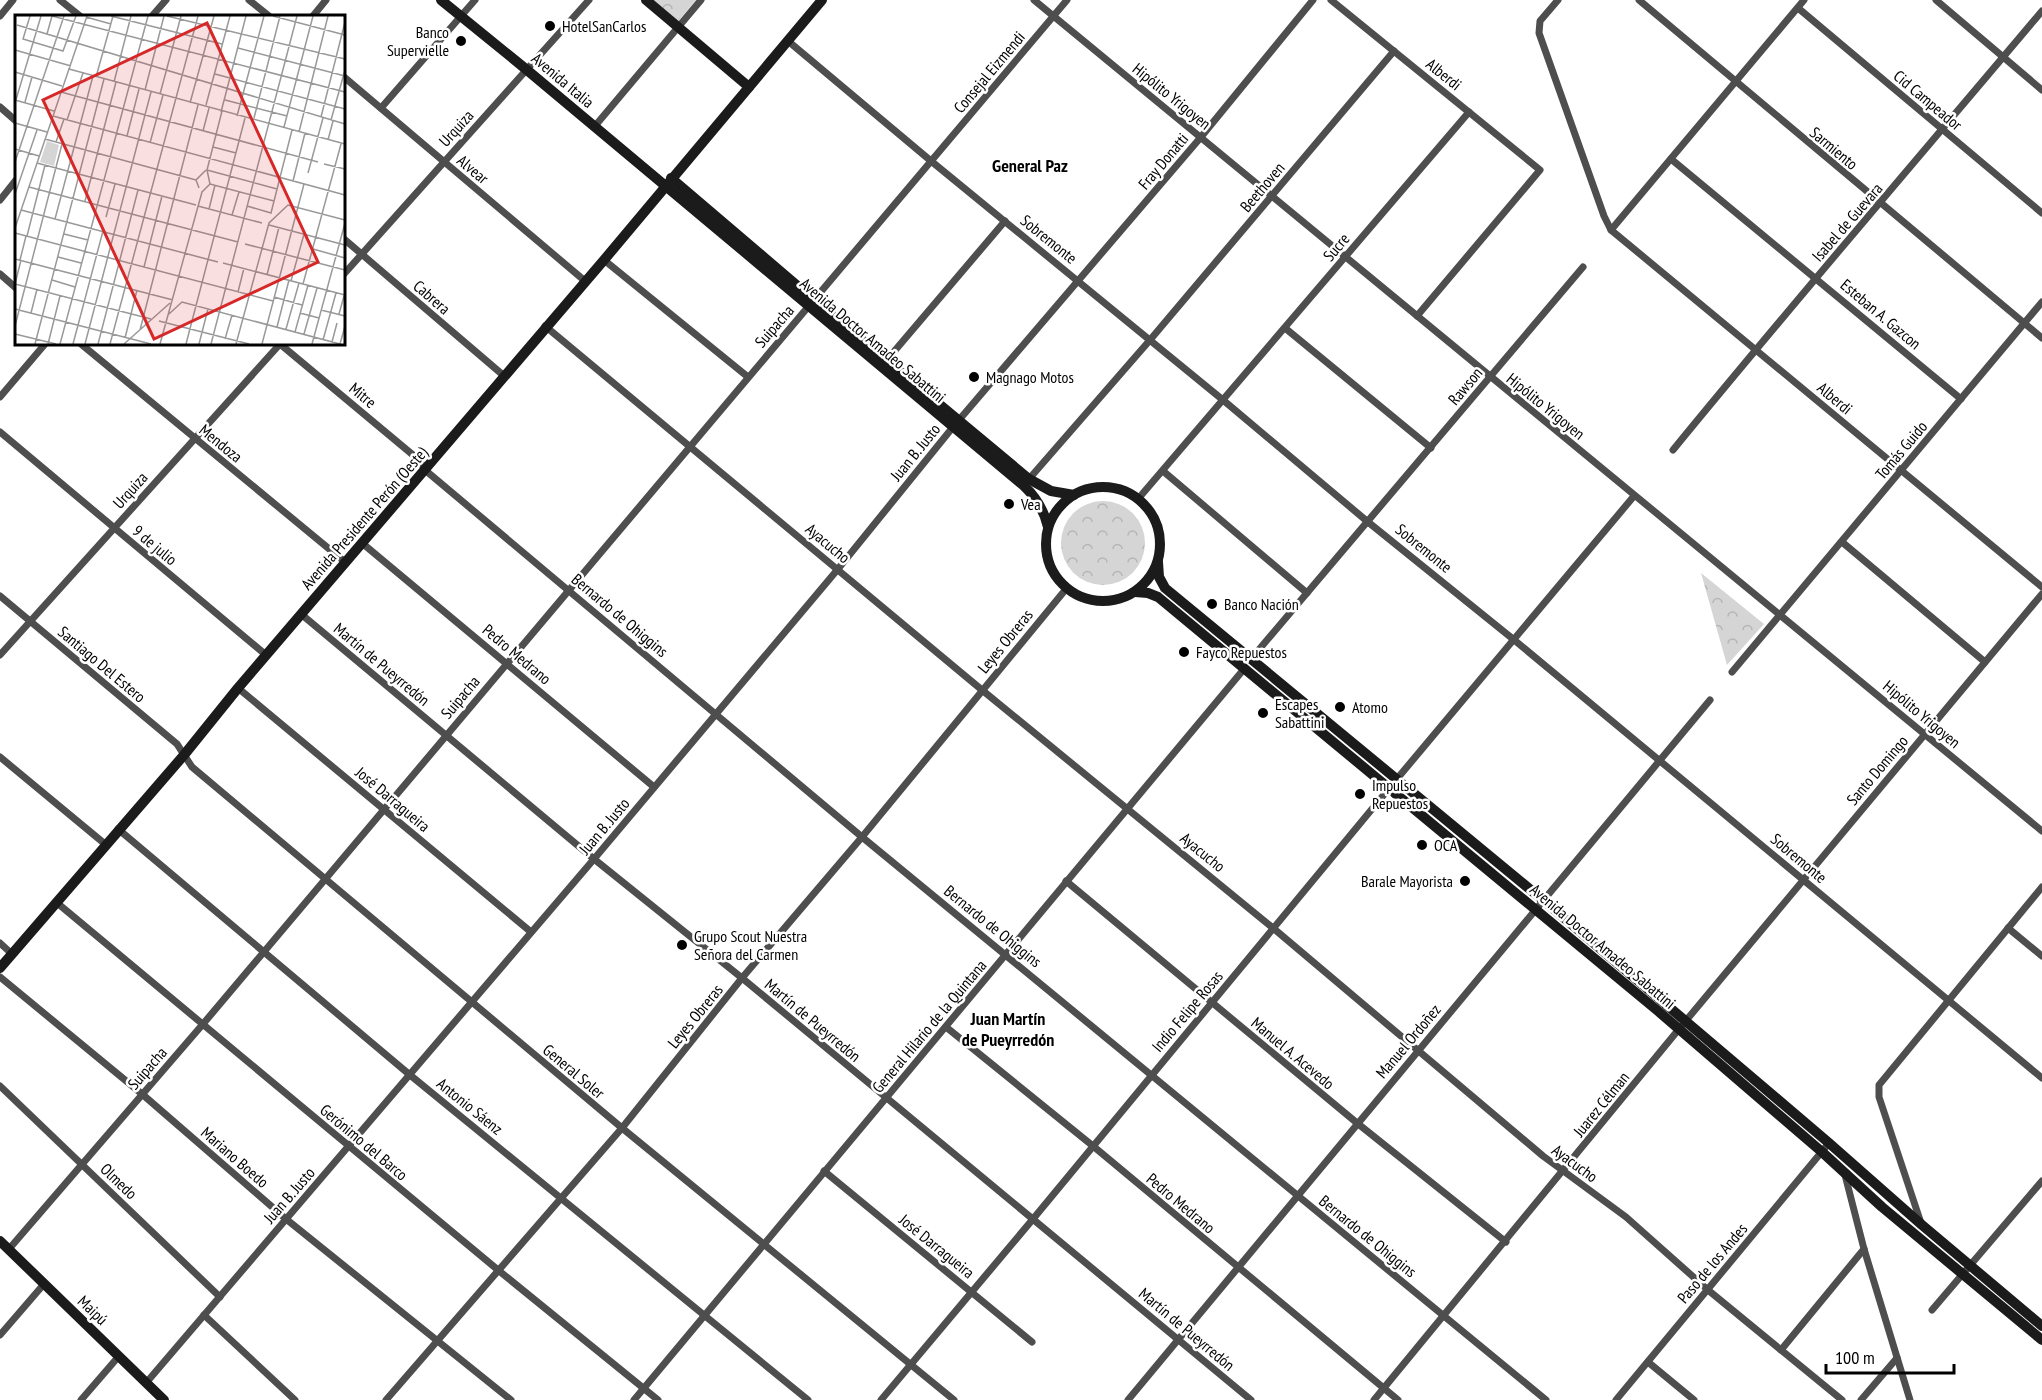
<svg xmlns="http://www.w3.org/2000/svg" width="2042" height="1400" viewBox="0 0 2042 1400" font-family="'PT Sans Narrow',sans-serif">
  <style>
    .forest { fill: url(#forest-crowns) }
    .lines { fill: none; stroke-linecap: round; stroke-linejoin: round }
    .street { stroke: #4e4e4e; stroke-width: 7 }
    .secondary { stroke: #1b1b1b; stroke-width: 10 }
    .poi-dot { fill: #000; stroke: #fff; stroke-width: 2 }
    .labels { text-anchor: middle; stroke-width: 5; stroke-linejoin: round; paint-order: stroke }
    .poi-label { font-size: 16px; fill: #000; stroke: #fff; text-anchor: start }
    .street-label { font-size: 16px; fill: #000; stroke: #fff }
    .neighbourhood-label { font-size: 18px; font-weight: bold; fill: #000; stroke: #fff }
    .inset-road { fill: none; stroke: #999; stroke-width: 1.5 }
    .view { fill: #d62828; fill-opacity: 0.15; stroke: #d62828; stroke-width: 3 }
    .inset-edge { fill: none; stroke: #000; stroke-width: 3 }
  </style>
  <defs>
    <pattern id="forest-crowns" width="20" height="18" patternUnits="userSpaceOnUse" patternTransform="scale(1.5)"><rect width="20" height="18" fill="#d5d5d5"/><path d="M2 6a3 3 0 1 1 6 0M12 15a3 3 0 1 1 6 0" fill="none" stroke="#b5b5b5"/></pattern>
  </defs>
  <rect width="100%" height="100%" fill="#fff"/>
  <g class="forest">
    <path d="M 654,0 L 696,0 L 678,21 Z"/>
    <circle cx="1103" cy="543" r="42"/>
    <path d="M 1701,573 L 1764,624 L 1727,665 Z"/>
  </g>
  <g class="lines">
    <g class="street">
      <path d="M 60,0 L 80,16"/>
      <path d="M 249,0 L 269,16"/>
      <path d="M 1034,0 L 2042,831"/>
      <path d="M 1331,0 L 1540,170 L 1417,316"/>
      <path d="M 1558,0 L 1540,21 L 1539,33 L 1604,216 L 1611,230 L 2042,587"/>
      <path d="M 1639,0 L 2042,338"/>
      <path d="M 1936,0 L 2042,90"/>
      <path d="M 1798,8 L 2042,213"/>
      <path d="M 0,16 L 13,0"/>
      <path d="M 152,16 L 166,0"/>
      <path d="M 313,16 L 326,0"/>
      <path d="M 788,41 L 931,161 L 1223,400 L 1368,522 L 1513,639 L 2042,1078"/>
      <path d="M 344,77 L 585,281"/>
      <path d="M 0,107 L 16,121"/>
      <path d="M 381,108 L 475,0"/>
      <path d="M 595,126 L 701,0"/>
      <path d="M 1671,159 L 1961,399"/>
      <path d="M 0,200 L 16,180"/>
      <path d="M 1611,230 L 1804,0"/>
      <path d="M 344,239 L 503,375"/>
      <path d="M 604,260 L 748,377"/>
      <path d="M 0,274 L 16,288"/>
      <path d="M 344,274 L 589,0"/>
      <path d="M 545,326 L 982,690 L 1273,928 L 1543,1156 L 1626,1217 L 1708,1290 L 1842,1400"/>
      <path d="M 1285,328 L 1431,448"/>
      <path d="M 81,344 L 345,562"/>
      <path d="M 886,361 L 1005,221"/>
      <path d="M 0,397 L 45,344"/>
      <path d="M 0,432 L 266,655"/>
      <path d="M 1673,450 C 1794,302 1919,157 2042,11"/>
      <path d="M 1163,471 L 1307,593"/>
      <path d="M 1029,479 L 1150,340 L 1394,51"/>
      <path d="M 1138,499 L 1469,112"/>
      <path d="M 1842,542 L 1985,662"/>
      <path d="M 362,543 L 654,787"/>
      <path d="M 0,596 L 177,744 L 192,767 L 622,1128 L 954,1400"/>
      <path d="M 301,614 L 594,859 L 742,978 L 1251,1400"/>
      <path d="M 0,655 L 280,344 L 419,460 L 425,470 L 862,837 L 1546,1400"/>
      <path d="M 1251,659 L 1583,267"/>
      <path d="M 1732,672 L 2042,302"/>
      <path d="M 238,688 L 531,932"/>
      <path d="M 0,757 L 105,844"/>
      <path d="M 118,829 L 410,1075 L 808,1400"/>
      <path d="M 1066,881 L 1357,1123 L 1506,1242"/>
      <path d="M 56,902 L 498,1270 L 658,1400"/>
      <path d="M 2008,928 L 2042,956"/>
      <path d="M 0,943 L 12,954"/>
      <path d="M 0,977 L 142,1094 L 286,1219 L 511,1400"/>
      <path d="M 946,1027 L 1093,1146 L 1398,1400"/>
      <path d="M 0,1086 L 220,1297"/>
      <path d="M 824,1171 L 1032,1342"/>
      <path d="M 1845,1175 L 1864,1249 L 1910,1400"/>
      <path d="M 1921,1223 L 1879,1097 L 1879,1085 L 2042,887"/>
      <path d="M 9,1249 L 203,1024 L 1067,0"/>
      <path d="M 1932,1310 L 2042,1181"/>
      <path d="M 204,1315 L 295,1400"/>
      <path d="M 0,1335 L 44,1284"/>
      <path d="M 1781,1350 L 1864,1249"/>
      <path d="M 1648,1362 L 1694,1400"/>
      <path d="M 146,1383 L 594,859 L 838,569 L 953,427 L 1201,137 L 1313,0"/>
      <path d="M 81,1400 L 119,1356"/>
      <path d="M 386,1400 L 622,1128 L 742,978 L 862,837 L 1066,589"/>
      <path d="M 634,1400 L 1244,669"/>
      <path d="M 881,1400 L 1033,1219 L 1396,780 L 1634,496"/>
      <path d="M 1128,1400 L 1710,700"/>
      <path d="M 1374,1400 L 1679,1029 L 2042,594"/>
      <path d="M 1616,1400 L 1829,1143"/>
      <path d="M 1861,1400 L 1897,1358"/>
    </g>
    <g class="secondary">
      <path d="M 441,0 L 527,70 L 1024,486 C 1037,498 1044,510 1048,527"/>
      <path d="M 646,0 L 749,87"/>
      <path d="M 671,178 L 814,300 L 1029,479 L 1051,491 L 1074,495"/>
      <circle cx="1103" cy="544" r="57"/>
      <path d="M 1158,562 L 1159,577 L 1165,588 L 1543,900 L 1829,1143 L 1922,1225 L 2042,1326"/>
      <path d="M 1135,592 L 1148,593 L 1158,597 L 1658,1011 L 1822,1152 L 1882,1207 L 2042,1340"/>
      <path d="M 0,968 L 184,755 L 238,688 L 604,260 L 822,0"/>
      <path d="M 0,1241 L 164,1400"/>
    </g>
  </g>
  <g class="poi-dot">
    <circle cx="550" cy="26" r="6"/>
    <circle cx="461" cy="41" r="6"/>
    <circle cx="974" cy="377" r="6"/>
    <circle cx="1009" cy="504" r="6"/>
    <circle cx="1212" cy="604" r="6"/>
    <circle cx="1184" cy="652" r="6"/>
    <circle cx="1340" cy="707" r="6"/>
    <circle cx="1263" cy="713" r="6"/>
    <circle cx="1360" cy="794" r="6"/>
    <circle cx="1422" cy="845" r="6"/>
    <circle cx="1465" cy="881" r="6"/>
    <circle cx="682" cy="945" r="6"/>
  </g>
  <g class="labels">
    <g class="poi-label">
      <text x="562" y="32">HotelSanCarlos</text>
      <text x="449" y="38" text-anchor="end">Banco<tspan x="449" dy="18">Supervielle</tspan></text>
      <text x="986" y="383">Magnago Motos</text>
      <text x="1021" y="510">Vea</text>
      <text x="1224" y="610">Banco Nación</text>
      <text x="1196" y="658">Fayco Repuestos</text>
      <text x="1275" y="710">Escapes<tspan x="1275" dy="18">Sabattini</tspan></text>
      <text x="1352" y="713">Atomo</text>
      <text x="1372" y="791">Impulso<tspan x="1372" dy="18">Repuestos</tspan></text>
      <text x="1434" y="851">OCA</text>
      <text x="1453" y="887" text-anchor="end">Barale Mayorista</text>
      <text x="694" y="942">Grupo Scout Nuestra<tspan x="694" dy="18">Señora del Carmen</tspan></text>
    </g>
    <g class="street-label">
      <text transform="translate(989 72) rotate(-50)" y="6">Consejal Eizmendi</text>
      <text transform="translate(1444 74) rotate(39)" y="6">Alberdi</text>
      <text transform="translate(563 80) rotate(40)" y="6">Avenida Italia</text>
      <text transform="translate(1172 96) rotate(39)" y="6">Hipólito Yrigoyen</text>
      <text transform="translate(1928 100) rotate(40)" y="6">Cid Campeador</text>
      <text transform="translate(456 128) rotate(-48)" y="6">Urquiza</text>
      <text transform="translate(1834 148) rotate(40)" y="6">Sarmiento</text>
      <text transform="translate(1163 161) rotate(-50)" y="6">Fray Donatti</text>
      <text transform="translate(473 169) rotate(40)" y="6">Alvear</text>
      <text transform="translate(1262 187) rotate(-50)" y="6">Beethoven</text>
      <text transform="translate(1847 222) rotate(-49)" y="6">Isabel de Guevara</text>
      <text transform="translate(1049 239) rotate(39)" y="6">Sobremonte</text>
      <text transform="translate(1336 247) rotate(-50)" y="6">Sucre</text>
      <text transform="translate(432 297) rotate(41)" y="6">Cabrera</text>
      <text transform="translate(1881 314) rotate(40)" y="6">Esteban A. Gazcon</text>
      <text transform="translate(774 326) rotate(-49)" y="6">Suipacha</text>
      <text transform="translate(873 340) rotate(40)" y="6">Avenida Doctor Amadeo Sabattini</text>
      <text transform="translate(1465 386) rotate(-50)" y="6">Rawson</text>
      <text transform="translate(363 395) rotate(40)" y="6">Mitre</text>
      <text transform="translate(1835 398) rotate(40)" y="6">Alberdi</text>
      <text transform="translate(1546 406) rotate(39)" y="6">Hipólito Yrigoyen</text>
      <text transform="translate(221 443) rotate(39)" y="6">Mendoza</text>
      <text transform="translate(1901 450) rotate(-50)" y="6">Tomás Guido</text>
      <text transform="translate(915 452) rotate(-51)" y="6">Juan B. Justo</text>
      <text transform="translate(130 490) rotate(-48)" y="6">Urquiza</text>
      <text transform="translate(364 518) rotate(-49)" y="6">Avenida Presidente Perón (Oeste)</text>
      <text transform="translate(828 543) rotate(40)" y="6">Ayacucho</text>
      <text transform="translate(155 545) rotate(40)" y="6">9 de julio</text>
      <text transform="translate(1424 548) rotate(39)" y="6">Sobremonte</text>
      <text transform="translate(620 615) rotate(40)" y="6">Bernardo de Ohiggins</text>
      <text transform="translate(1005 641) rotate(-51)" y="6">Leyes Obreras</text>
      <text transform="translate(517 654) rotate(40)" y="6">Pedro Medrano</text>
      <text transform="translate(102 664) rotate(40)" y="6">Santiago Del Estero</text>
      <text transform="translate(382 664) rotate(40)" y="6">Martín de Pueyrredón</text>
      <text transform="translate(460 697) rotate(-50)" y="6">Suipacha</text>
      <text transform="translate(1922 714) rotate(40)" y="6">Hipólito Yrigoyen</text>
      <text transform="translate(1877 770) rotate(-50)" y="6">Santo Domingo</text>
      <text transform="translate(393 799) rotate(40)" y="6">José Darragueira</text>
      <text transform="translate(604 826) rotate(-50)" y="6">Juan B. Justo</text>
      <text transform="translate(1203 852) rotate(39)" y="6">Ayacucho</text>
      <text transform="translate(1799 858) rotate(40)" y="6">Sobremonte</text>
      <text transform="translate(993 926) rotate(39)" y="6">Bernardo de Ohiggins</text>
      <text transform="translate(1603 946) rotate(40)" y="6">Avenida Doctor Amadeo Sabattini</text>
      <text transform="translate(1187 1011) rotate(-50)" y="6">Indio Felipe Rosas</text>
      <text transform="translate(695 1016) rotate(-51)" y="6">Leyes Obreras</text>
      <text transform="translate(813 1020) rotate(40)" y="6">Martín de Pueyrredón</text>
      <text transform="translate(929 1026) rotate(-50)" y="6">General Hilario de la Quintana</text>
      <text transform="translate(1408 1041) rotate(-50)" y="6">Manuel Ordoñez</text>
      <text transform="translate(1293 1053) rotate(40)" y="6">Manuel A. Acevedo</text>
      <text transform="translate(147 1068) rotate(-49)" y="6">Suipacha</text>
      <text transform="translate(574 1071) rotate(40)" y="6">General Soler</text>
      <text transform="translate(1601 1104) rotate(-51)" y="6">Juarez Célman</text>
      <text transform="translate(470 1106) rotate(39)" y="6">Antonio Sáenz</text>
      <text transform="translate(364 1142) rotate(40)" y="6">Gerónimo del Barco</text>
      <text transform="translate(235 1157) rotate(41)" y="6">Mariano Boedo</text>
      <text transform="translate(1575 1163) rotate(36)" y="6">Ayacucho</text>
      <text transform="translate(119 1181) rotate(44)" y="6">Olmedo</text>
      <text transform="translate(289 1195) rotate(-49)" y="6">Juan B. Justo</text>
      <text transform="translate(1181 1203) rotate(40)" y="6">Pedro Medrano</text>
      <text transform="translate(1368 1236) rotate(39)" y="6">Bernardo de Ohiggins</text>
      <text transform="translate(937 1246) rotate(39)" y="6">José Darragueira</text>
      <text transform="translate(1712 1263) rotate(-50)" y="6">Paso de los Andes</text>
      <text transform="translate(93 1310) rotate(44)" y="6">Maipú</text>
      <text transform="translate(1187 1329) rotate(40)" y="6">Martín de Pueyrredón</text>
    </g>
    <g class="neighbourhood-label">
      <text x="1030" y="172">General Paz</text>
      <text x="1008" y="1025">Juan Martín<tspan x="1008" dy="21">de Pueyrredón</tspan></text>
    </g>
  </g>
  <g transform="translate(15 15)">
    <rect width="330" height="330" fill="#fff"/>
    <path d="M 32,126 L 44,130 L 39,151 L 25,147 Z" fill="#d5d5d5"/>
    <path class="inset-road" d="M 15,1 L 8,24 L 48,36 L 61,1M 37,1 L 330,77M 96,1 L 207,29M 152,1 L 330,44M 258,1 L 330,20M 71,2 L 96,9M 2,10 L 330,109M 32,19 L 37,1M 223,33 L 330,61M 0,35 L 56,51M 54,54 L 330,129M 0,57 L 47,71M 200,59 L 330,94M 81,62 L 98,1M 99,67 L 116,1M 130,75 L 149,1M 46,77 L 303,147M 145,79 L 166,1M 0,85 L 39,96M 210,85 L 272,101M 10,87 L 17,62M 0,88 L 26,1M 175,88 L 199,1M 191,90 L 215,1M 206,97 L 231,1M 38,101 L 330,180M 222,101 L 249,1M 306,102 L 330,7M 239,103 L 265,1M 52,105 L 68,58M 316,105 L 330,55M 0,108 L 32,117M 269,112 L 298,1M 188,116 L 194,93M 284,117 L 313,1M 112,121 L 124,74M 30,124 L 181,165M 313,125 L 318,106M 41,127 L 49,104M 135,128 L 148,80M 198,132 L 221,138M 0,134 L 24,141M 0,147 L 49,1M 22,148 L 181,190M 309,149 L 330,154M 192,155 L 262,174M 293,158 L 308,103M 278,166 L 290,118M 195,169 L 259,186M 14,172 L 223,227M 184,173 L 181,165 L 191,155M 0,179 L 22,115M 70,186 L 101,67M 183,191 L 247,208M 232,191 L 256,198 L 277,115M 194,194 L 200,170M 6,195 L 203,247M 217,200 L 224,177M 91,202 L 100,169M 40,204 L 78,61M 254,210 L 330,230M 0,213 L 72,1M 0,218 L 258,286M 49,219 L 73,225M 12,221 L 30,150M 230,229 L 330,255M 298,234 L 330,243M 43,242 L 66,248M 0,244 L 158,285M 5,245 L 11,221M 6,245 L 0,269 L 136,304M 208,248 L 330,280M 129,252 L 147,181M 252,260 L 264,212M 37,265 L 60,272M 276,266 L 289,219M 288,269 L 326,129M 223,277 L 229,253M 259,282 L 287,290M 0,294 L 136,329M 306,295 L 330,301M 16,298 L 22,274M 285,298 L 304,303M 154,299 L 167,287 L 325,329 L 330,311M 324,299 L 329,281M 144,306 L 234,329M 0,311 L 47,129M 262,312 L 274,265M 271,314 L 284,268M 125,315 L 183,90M 280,317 L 293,270M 0,319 L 41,329M 289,319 L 302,273M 110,323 L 122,275M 210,324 L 217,300M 308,325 L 321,278M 317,327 L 322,308M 20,329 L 89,64M 33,329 L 45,281M 45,329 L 133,1M 58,329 L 88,216M 70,329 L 136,77M 83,329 L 123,175M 95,329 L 183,1M 109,329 L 155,288M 145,329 L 187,177 L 195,169 L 192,155 L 207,96M 171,329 L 230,103M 184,329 L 193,294M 196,329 L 282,1M 221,329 L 254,208 L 273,190 L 330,205M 247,329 L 289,169M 297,329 L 330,208"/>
    <path class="view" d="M 192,8 L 303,247 L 139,324 L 28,85 Z"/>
    <rect width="330" height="330" class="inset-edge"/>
  </g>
  <path d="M1826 1364v9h128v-9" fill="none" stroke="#000000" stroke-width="3"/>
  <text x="1835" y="1364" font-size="18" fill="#000000" stroke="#ffffff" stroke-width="4.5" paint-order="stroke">100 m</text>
</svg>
